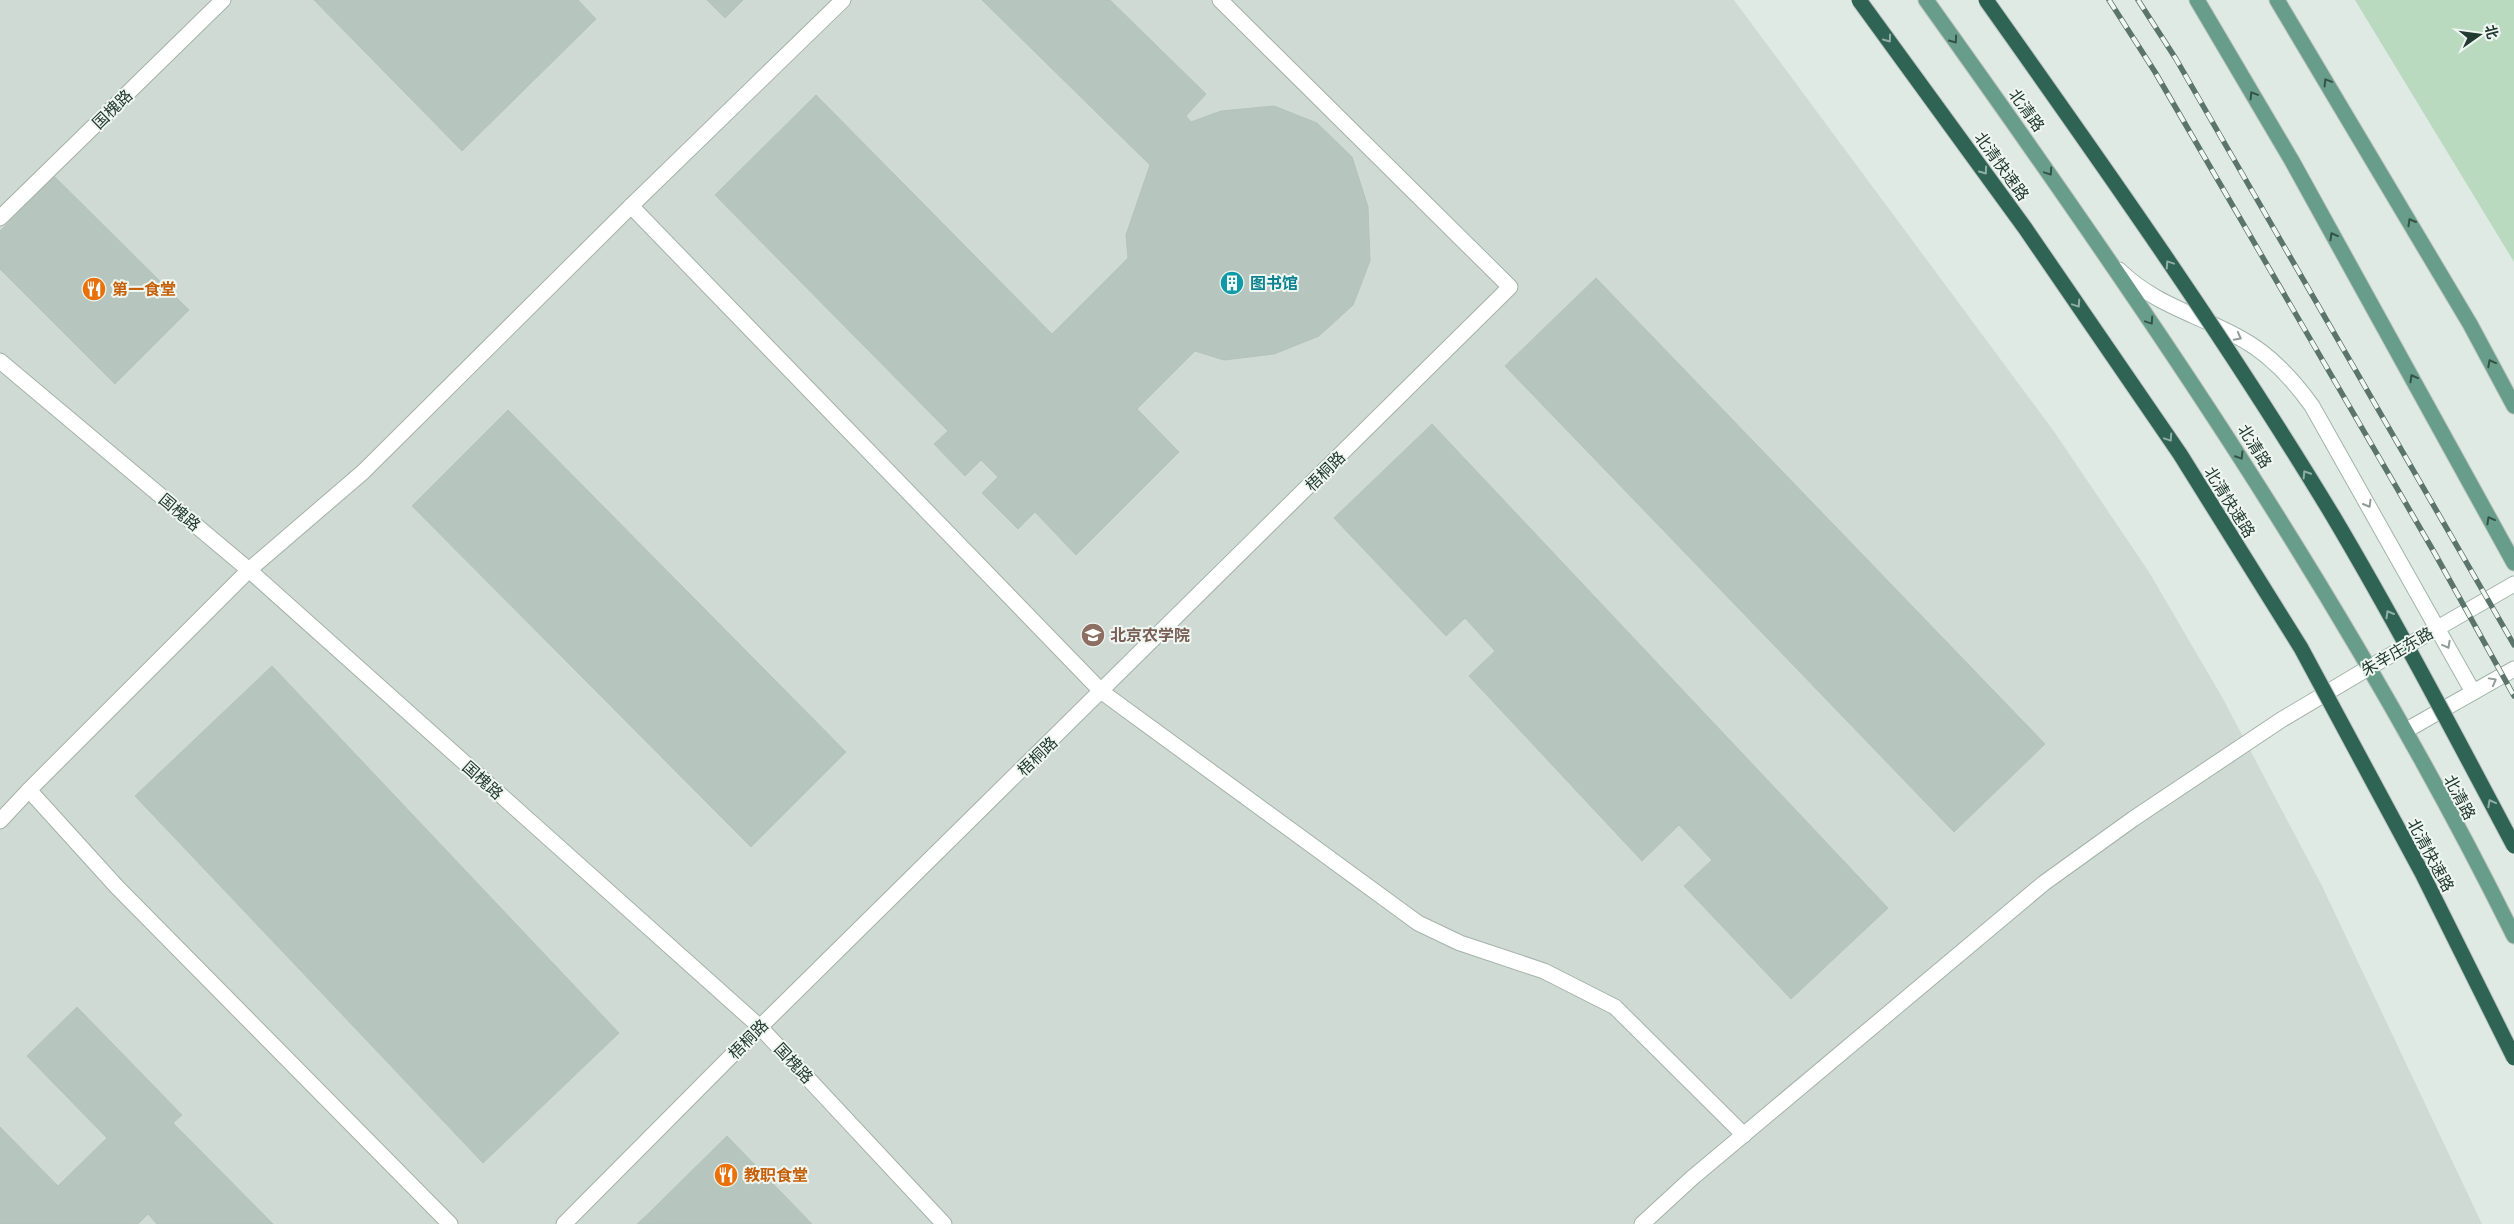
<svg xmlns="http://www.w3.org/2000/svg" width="2514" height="1224" viewBox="0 0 2514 1224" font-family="Inter,'Noto Sans SC',sans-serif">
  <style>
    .built { fill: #cfdad4 }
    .green { fill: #badac0 }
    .building { fill: #b6c5be; stroke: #b3c3bb }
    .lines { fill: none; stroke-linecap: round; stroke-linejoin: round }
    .lane-casing { stroke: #a3b2ab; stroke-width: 17 }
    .secondary-casing { stroke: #a0b5ac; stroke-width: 17 }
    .primary-casing { stroke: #bdc4c1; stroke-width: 17 }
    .lane { stroke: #fff; stroke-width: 15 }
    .secondary { stroke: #fff; stroke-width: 15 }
    .primary { stroke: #679d8a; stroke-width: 15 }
    .rail-casing { stroke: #5c756c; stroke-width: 5.5 }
    .rail { stroke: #f0f7f3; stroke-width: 4; stroke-dasharray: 11; stroke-linecap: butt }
    .highway-bridge-casing { stroke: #bdc4c1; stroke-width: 17; stroke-linecap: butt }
    .highway-bridge { stroke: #2f6454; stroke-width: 15 }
    .oneway { stroke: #90aea4 }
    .oneway2 { stroke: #335347 }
    .oneway3 { stroke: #909c98 }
    .labels { text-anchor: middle; stroke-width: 4; stroke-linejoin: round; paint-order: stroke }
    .street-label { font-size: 16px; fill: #223a31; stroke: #f0f7f3 }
    .culture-label { font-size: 16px; font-weight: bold; fill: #0d838f; stroke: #f0f7f3; text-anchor: start }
    .food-label { font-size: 16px; font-weight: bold; fill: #c56008; stroke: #f0f7f3; text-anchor: start }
    .education-label { font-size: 16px; font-weight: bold; fill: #785e54; stroke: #f0f7f3; text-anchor: start }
  </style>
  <rect width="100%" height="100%" fill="#e0eae5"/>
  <path class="built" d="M 0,0 L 1734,0 L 2053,430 L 2149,572 L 2222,697 L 2322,886 L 2482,1224 L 0,1224 Z"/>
  <path class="green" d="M 2355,0 L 2514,0 L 2514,262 Z"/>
  <g class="building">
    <path d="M 314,0 L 578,0 L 596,19 L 462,151 Z"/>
    <path d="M 707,0 L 743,0 L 725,18 Z"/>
    <path d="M 982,0 L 1110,0 L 1206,94 L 1186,116 L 1191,122 L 1221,111 L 1274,106 L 1317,123 L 1352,157 L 1368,207 L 1370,261 L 1353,305 L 1319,336 L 1274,354 L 1224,360 L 1195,351 L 1137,409 L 1179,452 L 1076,555 L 1035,512 L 1018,529 L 982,493 L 998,477 L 981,460 L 965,476 L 934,444 L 948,431 L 715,195 L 816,95 L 1052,334 L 1128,258 L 1126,235 L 1150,165 Z"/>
    <path d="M 54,176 L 189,310 L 115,384 L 0,269 L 0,231 Z"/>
    <path d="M 1596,278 L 2045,744 L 1954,832 L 1505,366 Z"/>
    <path d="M 508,410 L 846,752 L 751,847 L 412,506 Z"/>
    <path d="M 1432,424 L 1888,908 L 1791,999 L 1684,886 L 1712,860 L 1679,825 L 1642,861 L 1469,676 L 1495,651 L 1465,618 L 1446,636 L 1334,518 Z"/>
    <path d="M 272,666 L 619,1033 L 483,1163 L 135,796 Z"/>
    <path d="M 77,1007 L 182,1115 L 173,1123 L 273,1224 L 157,1224 L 148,1214 L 138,1224 L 0,1224 L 0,1127 L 58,1186 L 107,1138 L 27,1056 Z"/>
    <path d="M 727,1136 L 812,1224 L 660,1224 L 649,1213 Z"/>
    <path d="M 649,1213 L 660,1224 L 637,1224 Z"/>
  </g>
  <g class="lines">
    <g class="lane-casing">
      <g id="lane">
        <path d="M 631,206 L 1102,692 L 1418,923 L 1460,943 L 1544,971 L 1615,1007 L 1744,1135"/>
        <path d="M 0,218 L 223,0"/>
        <path d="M 0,361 L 249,570 L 760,1027 L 944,1224"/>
        <path d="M 0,821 L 29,790"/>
        <path d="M 450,1224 L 117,887 L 29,790 L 249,570 L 363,472 L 631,206 L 843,0"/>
        <path d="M 564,1224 L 760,1027 L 1510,287 L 1220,0"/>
        <path d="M 1642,1224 L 1692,1178 L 2044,883 L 2133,819 L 2281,720 L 2370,667"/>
      </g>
    </g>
    <g class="secondary-casing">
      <g id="secondary">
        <path d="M 2119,270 C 2155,305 2197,314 2240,338 C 2270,354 2292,378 2312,406 L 2473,692"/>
        <path d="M 2370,667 L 2514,584"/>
        <path d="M 2405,731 L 2514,669"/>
      </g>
    </g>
    <g class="primary-casing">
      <g id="primary">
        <path d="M 1926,0 C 2141,300 2350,604 2514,936"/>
        <path d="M 2197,0 L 2292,161 L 2514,563"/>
        <path d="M 2277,0 L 2470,324 L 2514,406"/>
      </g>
    </g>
    <use href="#lane" class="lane"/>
    <use href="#secondary" class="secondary"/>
    <use href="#primary" class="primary"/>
    <g class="rail-casing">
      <g id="rail">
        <path d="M 2109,0 L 2155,72 L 2434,552 L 2514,696"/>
        <path d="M 2138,0 L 2176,59 L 2514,645"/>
      </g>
    </g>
    <use href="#rail" class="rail"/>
    <g class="highway-bridge-casing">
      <g id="highway-bridge">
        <path d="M 1859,0 L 2025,228 L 2180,454 L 2301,648 L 2422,873 L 2514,1058"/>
        <path d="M 1986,0 C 2106,169 2226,339 2333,516 C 2397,624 2455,735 2514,846"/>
      </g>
    </g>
    <use href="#highway-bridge" class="highway-bridge"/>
  </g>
  <defs><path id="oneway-chevron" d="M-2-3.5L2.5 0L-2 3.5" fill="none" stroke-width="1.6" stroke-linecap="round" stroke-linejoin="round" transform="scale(1.25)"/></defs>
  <g class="oneway">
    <use href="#oneway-chevron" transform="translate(1888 39) rotate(54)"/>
    <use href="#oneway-chevron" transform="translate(1984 171) rotate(54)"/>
    <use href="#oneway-chevron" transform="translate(2169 264) rotate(-124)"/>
    <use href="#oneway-chevron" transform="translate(2077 304) rotate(56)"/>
    <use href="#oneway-chevron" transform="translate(2169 438) rotate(56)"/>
    <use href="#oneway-chevron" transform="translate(2306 474) rotate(-122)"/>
    <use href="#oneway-chevron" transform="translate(2389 614) rotate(-120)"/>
    <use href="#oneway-chevron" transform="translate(2491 803) rotate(-118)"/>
  </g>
  <g class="oneway2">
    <use href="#oneway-chevron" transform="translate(1954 40) rotate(54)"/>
    <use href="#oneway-chevron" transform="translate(2327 82) rotate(-121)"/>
    <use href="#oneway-chevron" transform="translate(2253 95) rotate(-121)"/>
    <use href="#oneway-chevron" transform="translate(2049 172) rotate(56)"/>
    <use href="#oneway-chevron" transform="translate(2411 222) rotate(-120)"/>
    <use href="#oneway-chevron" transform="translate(2333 236) rotate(-119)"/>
    <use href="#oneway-chevron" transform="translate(2150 321) rotate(56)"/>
    <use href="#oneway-chevron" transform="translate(2491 363) rotate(-118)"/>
    <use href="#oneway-chevron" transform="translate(2413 378) rotate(-119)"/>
    <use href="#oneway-chevron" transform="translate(2240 456) rotate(58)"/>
    <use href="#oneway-chevron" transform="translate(2490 520) rotate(-119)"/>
  </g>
  <g class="oneway3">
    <use href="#oneway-chevron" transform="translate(2238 337) rotate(28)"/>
    <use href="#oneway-chevron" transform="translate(2368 504) rotate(60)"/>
    <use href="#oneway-chevron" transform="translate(2447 645) rotate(61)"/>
    <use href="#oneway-chevron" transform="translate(2493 681) rotate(-29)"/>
  </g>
  <defs>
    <g id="building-disc" transform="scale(1.25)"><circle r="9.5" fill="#0f9aa8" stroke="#f0f7f3"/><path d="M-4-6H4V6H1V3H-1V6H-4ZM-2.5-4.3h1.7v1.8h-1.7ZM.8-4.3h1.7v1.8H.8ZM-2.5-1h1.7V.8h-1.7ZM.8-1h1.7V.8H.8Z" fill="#fff"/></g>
    <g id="restaurant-disc" transform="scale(1.25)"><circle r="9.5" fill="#e8710a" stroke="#f0f7f3"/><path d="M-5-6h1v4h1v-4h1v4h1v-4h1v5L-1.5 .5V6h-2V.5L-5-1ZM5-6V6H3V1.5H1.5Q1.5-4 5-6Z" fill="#fff"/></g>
    <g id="university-disc" transform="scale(1.25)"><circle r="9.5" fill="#8d6e63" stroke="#f0f7f3"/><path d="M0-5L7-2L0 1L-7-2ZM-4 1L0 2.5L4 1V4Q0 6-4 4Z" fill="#fff"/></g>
  </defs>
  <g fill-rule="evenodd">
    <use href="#building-disc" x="1232" y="283"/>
    <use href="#restaurant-disc" x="94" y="289"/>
    <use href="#university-disc" x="1093" y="635"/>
    <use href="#restaurant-disc" x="726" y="1175"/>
  </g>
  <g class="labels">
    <g class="street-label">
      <text transform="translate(112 109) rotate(-44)" y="6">国槐路</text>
      <text transform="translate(2027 110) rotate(54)" y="6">北清路</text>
      <text transform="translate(2002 166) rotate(54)" y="6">北清快速路</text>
      <text transform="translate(2255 446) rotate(58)" y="6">北清路</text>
      <text transform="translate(1325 471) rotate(-45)" y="6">梧桐路</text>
      <text transform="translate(2230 502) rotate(58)" y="6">北清快速路</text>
      <text transform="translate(180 512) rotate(40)" y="6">国槐路</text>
      <text transform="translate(2397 651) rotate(-30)" y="6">朱辛庄东路</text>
      <text transform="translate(1037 756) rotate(-44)" y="6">梧桐路</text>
      <text transform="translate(483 780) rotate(42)" y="6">国槐路</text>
      <text transform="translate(2460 797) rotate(62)" y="6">北清路</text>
      <text transform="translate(2431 855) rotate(62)" y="6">北清快速路</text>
      <text transform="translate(748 1039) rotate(-45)" y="6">梧桐路</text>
      <text transform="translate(794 1063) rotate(47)" y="6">国槐路</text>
    </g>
    <g class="culture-label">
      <text x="1250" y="289">图书馆</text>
    </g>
    <g class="food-label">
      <text x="112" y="295">第一食堂</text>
      <text x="744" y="1181">教职食堂</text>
    </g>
    <g class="education-label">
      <text x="1110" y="641">北京农学院</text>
    </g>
  </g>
  <g transform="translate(2479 35) rotate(76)" stroke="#f0f7f3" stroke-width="4" paint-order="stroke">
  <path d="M0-4L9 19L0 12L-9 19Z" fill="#223a31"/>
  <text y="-8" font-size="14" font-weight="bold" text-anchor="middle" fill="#223a31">北</text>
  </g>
</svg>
